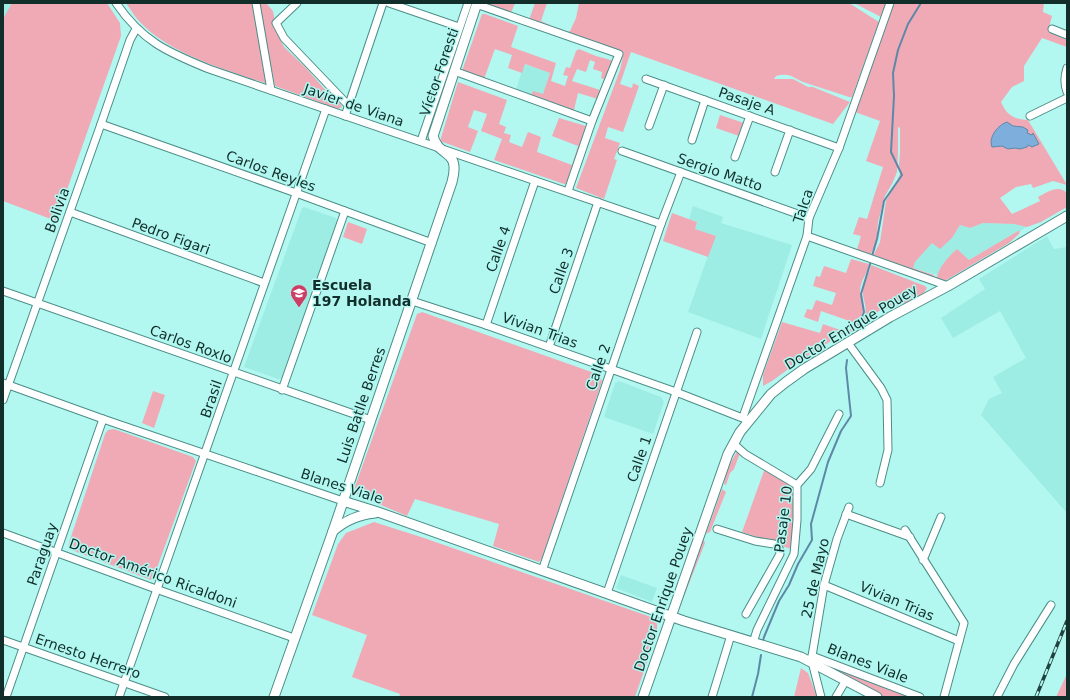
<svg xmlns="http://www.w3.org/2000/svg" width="1070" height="700" viewBox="0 0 1070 700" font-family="'DejaVu Sans',sans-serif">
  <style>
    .built { fill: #9dede5 }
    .green { fill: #f0aab6 }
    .water { fill: #7daedc; stroke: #5d88a7 }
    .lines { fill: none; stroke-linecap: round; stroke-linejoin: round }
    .stream { stroke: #5d88a7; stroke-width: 2 }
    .minor-casing { stroke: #4b8e88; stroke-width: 9 }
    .tertiary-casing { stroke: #4b8e88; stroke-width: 11 }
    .minor { stroke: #fff; stroke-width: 7 }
    .tertiary { stroke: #fff; stroke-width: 9 }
    .rail-casing { stroke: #21423f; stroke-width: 3.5 }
    .rail { stroke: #b2f8f0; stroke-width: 2; stroke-dasharray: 6; stroke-linecap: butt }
    .labels { text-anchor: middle; stroke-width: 3; stroke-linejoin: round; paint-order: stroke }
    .street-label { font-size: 14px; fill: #112e2b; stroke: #b2f8f0 }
    .poi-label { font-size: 14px; font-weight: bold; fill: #112e2b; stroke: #b2f8f0; text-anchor: start }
  </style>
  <rect width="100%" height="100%" fill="#b2f8f0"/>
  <g class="built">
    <path d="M 3,3 L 17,3 L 3,27 Z"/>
    <path d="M 524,64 L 550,73 L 543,95 L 531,96 L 516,90 Z"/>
    <path d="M 693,206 L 723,217 L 721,223 L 792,245 L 761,339 L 688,312 L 715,236 L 695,229 L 697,222 L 689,219 Z"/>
    <path d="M 304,207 L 336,218 L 337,221 L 282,378 L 278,379 L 244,367 L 302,208 Z"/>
    <path d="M 983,223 L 1014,224 L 1027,227 L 1020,231 L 1018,231 L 969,260 L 957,249 L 945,262 L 937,275 L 913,268 L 915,262 L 932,242 L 952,238 L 960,225 L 970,228 Z"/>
    <path d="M 1047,236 L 1054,249 L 1067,247 L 1067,513 L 981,415 L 989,399 L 1002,393 L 993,377 L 1026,358 L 1000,311 L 953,338 L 941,318 L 985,289 L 979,279 Z"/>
    <path d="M 619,381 L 661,397 L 664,402 L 653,434 L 604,417 L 615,383 Z"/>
    <path d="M 621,575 L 657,588 L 652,602 L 616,588 Z"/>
  </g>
  <g class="green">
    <path d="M 12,3 L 107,3 L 120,23 L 121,36 L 56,221 L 3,201 L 3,19 Z"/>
    <path d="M 126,3 L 253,3 L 268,84 C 228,71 173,55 143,25 C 136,19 131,10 126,3 Z"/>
    <path d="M 258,3 L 266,3 L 273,11 L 277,33 L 284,47 L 306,68 L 327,92 L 338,100 L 342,107 L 338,109 L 275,86 Z"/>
    <path d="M 471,3 L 474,3 L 430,133 L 427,136 L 426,135 Z"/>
    <path d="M 486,3 L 515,3 L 511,13 L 485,4 Z"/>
    <path d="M 535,3 L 547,3 L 541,21 L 550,25 L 551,28 L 529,20 Z"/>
    <path d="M 579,3 L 849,3 L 879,22 L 852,97 L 849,97 C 835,92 820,88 806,83 C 793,79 792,72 776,76 L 774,79 L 793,79 L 808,87 L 813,87 L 850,102 L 833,124 L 631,52 L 620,84 L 632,88 L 633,83 L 639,86 L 623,132 L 608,127 L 605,138 L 620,143 L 614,159 L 617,160 L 604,199 L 576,188 L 620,70 L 623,56 L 621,52 L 557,30 L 559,28 L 567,32 L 570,31 L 576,18 Z"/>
    <path d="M 854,3 L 886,3 L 881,17 Z"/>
    <path d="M 893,3 L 1044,3 L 1043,12 L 1052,16 L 1049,27 L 1052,32 L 1067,40 L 1067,47 L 1042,38 L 1024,66 L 1024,81 L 1012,87 L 1001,102 C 1007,116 1014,119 1028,120 L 1067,185 L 1053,181 L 1033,188 L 1031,184 L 1016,187 L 1000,198 L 1012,214 L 1040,201 L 1038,197 C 1047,192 1059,184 1067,193 L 1067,207 L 1041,222 L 1027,227 L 1014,224 L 983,223 L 970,228 L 960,225 L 952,238 L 940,249 L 932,243 L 915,262 L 913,268 L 934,275 L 932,280 L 873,256 L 880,242 L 886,201 L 896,183 L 900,174 L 899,164 L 900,153 L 900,128 L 898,127 L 898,152 L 897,172 L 893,182 L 885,196 L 878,222 L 876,245 L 872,251 L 870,258 L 856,253 L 861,236 L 853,234 L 859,217 L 867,219 L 883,167 L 866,161 L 880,121 L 855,112 Z"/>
    <path d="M 482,14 L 485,14 L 518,26 L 511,47 L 556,63 L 551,81 L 565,86 L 568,76 L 563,75 L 566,67 L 570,68 L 576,51 L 579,49 L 596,56 L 611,60 L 612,62 L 606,80 L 601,78 L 602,72 L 593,69 L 595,62 L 590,60 L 586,72 L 577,69 L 572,81 L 600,90 L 598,99 L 578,93 L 574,110 L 531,96 L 533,91 L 543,94 L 550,73 L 525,64 L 522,73 L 508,68 L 512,55 L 495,49 L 484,79 L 462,71 Z"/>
    <path d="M 458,82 L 507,100 L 499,124 L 506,127 L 504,133 L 511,135 L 509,142 L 522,147 L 528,132 L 541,137 L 537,152 L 572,165 L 578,146 L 552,136 L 559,118 L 586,126 L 567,185 L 494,160 L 502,139 L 481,131 L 487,114 L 474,110 L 468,127 L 478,131 L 470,152 L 440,141 Z"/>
    <path d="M 720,115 L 744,123 L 742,137 L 716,128 Z"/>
    <path d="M 672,213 L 697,222 L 695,229 L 716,236 L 708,257 L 663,241 Z"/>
    <path d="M 348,222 L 367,229 L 362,244 L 343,237 Z"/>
    <path d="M 1018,231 L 1020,231 L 1019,234 L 1009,243 L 943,282 L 936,280 C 938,268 948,257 957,249 L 969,260 Z"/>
    <path d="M 851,259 L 869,264 C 868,272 863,277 861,285 C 858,293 864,302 863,310 C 863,317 858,325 854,331 L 840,335 L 787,370 L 772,381 L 763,386 L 763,375 L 782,322 L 820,333 L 823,324 L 846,332 L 858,324 L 821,311 L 818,322 L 804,317 L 807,309 L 812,310 L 816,300 L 832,305 L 836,293 L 813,286 L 816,276 L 820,277 L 824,266 L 846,273 Z"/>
    <path d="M 871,265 L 925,286 L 927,288 L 922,296 L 919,299 L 879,311 L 861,325 L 860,324 C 872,308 861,303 863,286 C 865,279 870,273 871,265 Z"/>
    <path d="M 422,312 L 600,375 L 602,381 L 542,558 L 539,562 L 493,546 L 499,524 L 415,499 L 407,516 L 362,497 L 353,492 L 417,314 Z"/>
    <path d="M 153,391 L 165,395 L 154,428 L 142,423 Z"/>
    <path d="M 114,429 L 193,457 L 196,461 L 154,576 L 151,580 L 69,549 L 68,546 L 105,434 L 108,430 Z"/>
    <path d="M 738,450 L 740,453 L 734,469 L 730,473 L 726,485 L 724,484 C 726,471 731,461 738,450 Z"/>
    <path d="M 765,468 L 794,486 L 794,550 L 742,532 Z"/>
    <path d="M 722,489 L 726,492 L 710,532 L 706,534 Z"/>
    <path d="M 374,522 L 424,538 L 651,617 L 657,624 L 657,633 L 635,697 L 399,697 L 400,694 L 352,677 L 367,635 L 312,615 L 338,544 L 346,533 Z"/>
    <path d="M 703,538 L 705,543 L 679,609 Z"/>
    <path d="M 818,662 L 916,697 L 883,697 L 822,666 Z"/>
    <path d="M 801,668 L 808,673 L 817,697 L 794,697 Z"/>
    <path d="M 1067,674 L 1067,697 L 1056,697 Z"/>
  </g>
  <path class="water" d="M 1007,122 L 1013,126 L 1023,127 L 1028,130 L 1027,133 L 1032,135 L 1033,133 L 1039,144 L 1032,147 L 1028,145 L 1027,147 L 1020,149 L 1015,148 L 1008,149 L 1002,146 L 992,147 C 988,137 998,125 1007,122 Z"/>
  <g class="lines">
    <g class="stream">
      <path d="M 872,256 L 877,239 L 884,201 L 902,175 L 891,152 L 894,96 L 893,73 L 898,50 L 908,24 L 921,3"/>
      <path d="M 858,328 L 864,312 L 861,294 L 871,261"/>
      <path d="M 763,641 L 764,637 L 779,601 L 789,585 L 798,564 L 812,540 L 811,524 L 828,462 L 841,431 L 851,416 L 846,368 L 847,360"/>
      <path d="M 752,697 L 758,674 L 761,655"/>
    </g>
    <g class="minor-casing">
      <g id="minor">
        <path d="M 116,3 C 142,41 167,52 209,69 L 661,224"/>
        <path d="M 256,3 L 271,90"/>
        <path d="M 297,3 L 276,23 L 284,38 L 348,105"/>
        <path d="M 389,3 L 459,27"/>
        <path d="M 476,4 L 619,54 L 592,121 L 568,191"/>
        <path d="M 1052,29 L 1067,35"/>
        <path d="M 1067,68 C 1064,77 1064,84 1067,92"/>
        <path d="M 454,71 L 592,121"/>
        <path d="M 646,79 L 839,148"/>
        <path d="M 345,116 L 383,3"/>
        <path d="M 1030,116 L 1067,98"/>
        <path d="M 101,124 L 296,193 L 432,243"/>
        <path d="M 649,126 L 664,85"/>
        <path d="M 692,140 L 705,100"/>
        <path d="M 421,141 L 468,3"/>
        <path d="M 622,151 L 809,218"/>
        <path d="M 735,157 L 750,116"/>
        <path d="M 775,172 L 790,130"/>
        <path d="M 70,212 L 264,283"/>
        <path d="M 807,236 L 948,286"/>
        <path d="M 3,291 L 371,420"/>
        <path d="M 412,301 L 486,325 L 676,392 L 745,419"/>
        <path d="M 486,325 L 535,181"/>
        <path d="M 848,343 L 881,388 L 887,400 L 888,450 L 880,483"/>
        <path d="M 549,347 L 598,202"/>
        <path d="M 3,383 L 103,419 L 343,501"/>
        <path d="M 282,390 L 345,211"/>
        <path d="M 3,400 L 101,124 L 130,40 L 136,29"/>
        <path d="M 743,417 L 807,236 L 809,218 L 839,148 L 890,3"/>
        <path d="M 734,444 L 745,454 L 797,485"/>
        <path d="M 846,514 L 910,537"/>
        <path d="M 717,529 L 755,541 L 774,544 L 779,548 L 780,554 L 746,614"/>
        <path d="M 905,530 L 964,623 L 944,697"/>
        <path d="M 3,533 L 156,589 L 294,638"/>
        <path d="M 923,560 L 941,517"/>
        <path d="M 542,571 L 661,224 L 681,172"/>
        <path d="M 824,585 L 959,641"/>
        <path d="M 607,593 L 697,332"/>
        <path d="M 3,640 L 165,697"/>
        <path d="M 753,643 L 757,630 L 794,554 L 797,520 L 797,485 L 811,469 L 839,414"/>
        <path d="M 812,656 L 824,585 L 837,539 L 849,507"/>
        <path d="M 6,697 L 103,419"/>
        <path d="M 119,697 C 189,501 256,304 326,109"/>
        <path d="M 712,697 L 731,635"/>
        <path d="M 821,697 L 812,662 L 812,656 L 920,697"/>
        <path d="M 836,697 L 846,680"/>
        <path d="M 997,697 L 1014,664 L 1051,605"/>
      </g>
    </g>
    <g class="tertiary-casing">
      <g id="tertiary">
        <path d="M 343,501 L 378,512 L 684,621 L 801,657 L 877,697"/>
        <path d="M 333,531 C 346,520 358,515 375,513"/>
        <path d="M 274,697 L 333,531 L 452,182 C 461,148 439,159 433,136 L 477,3"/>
        <path d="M 643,697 L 728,454 L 740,432 L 771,394 L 786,382 L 804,369 L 890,317 L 948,286 L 1067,216"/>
      </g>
    </g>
    <use href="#minor" class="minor"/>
    <use href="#tertiary" class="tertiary"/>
    <g class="rail-casing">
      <path id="rail" d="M 1036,697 L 1067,621"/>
    </g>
    <use href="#rail" class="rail"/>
  </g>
  <defs>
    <g id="school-pin" transform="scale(0.9)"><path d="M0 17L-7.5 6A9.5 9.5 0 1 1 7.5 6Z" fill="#cd3e67" stroke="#b2f8f0"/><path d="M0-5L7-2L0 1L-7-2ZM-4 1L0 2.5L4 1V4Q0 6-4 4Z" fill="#fff"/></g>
  </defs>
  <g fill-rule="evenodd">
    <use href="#school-pin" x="299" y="293"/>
  </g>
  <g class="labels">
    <g class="street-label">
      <text transform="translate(439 72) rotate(-71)" y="5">Víctor Foresti</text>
      <text transform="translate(747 101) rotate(19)" y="5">Pasaje A</text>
      <text transform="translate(354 105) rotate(19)" y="5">Javier de Viana</text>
      <text transform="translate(271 171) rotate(20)" y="5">Carlos Reyles</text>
      <text transform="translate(720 172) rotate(19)" y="5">Sergio Matto</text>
      <text transform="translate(803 206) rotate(-72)" y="5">Talca</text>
      <text transform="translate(57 210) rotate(-70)" y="5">Bolivia</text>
      <text transform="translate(171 236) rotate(20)" y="5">Pedro Figari</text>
      <text transform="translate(498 249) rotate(-71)" y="5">Calle 4</text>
      <text transform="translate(561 271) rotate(-71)" y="5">Calle 3</text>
      <text transform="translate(851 327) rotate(-31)" y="5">Doctor Enrique Pouey</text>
      <text transform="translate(540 330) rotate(20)" y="5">Vivian Trias</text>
      <text transform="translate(191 344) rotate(20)" y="5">Carlos Roxlo</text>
      <text transform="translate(598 367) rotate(-71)" y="5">Calle 2</text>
      <text transform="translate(211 399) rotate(-71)" y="5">Brasil</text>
      <text transform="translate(361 405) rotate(-71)" y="5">Luis Batlle Berres</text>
      <text transform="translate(639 459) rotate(-71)" y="5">Calle 1</text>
      <text transform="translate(342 486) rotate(18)" y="5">Blanes Viale</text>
      <text transform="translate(783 519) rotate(-83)" y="5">Pasaje 10</text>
      <text transform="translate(42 554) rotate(-71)" y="5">Paraguay</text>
      <text transform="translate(153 573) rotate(20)" y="5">Doctor Américo Ricaldoni</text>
      <text transform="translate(815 578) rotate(-77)" y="5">25 de Mayo</text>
      <text transform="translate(663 599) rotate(-71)" y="5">Doctor Enrique Pouey</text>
      <text transform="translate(897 601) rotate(23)" y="5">Vivian Trias</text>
      <text transform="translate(88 656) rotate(19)" y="5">Ernesto Herrero</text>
      <text transform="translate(868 663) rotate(21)" y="5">Blanes Viale</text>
    </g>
    <g class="poi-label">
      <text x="312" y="290">Escuela<tspan x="312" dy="16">197 Holanda</tspan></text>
    </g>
  </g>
  <rect width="1070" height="700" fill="none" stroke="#112e2b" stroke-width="8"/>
</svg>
